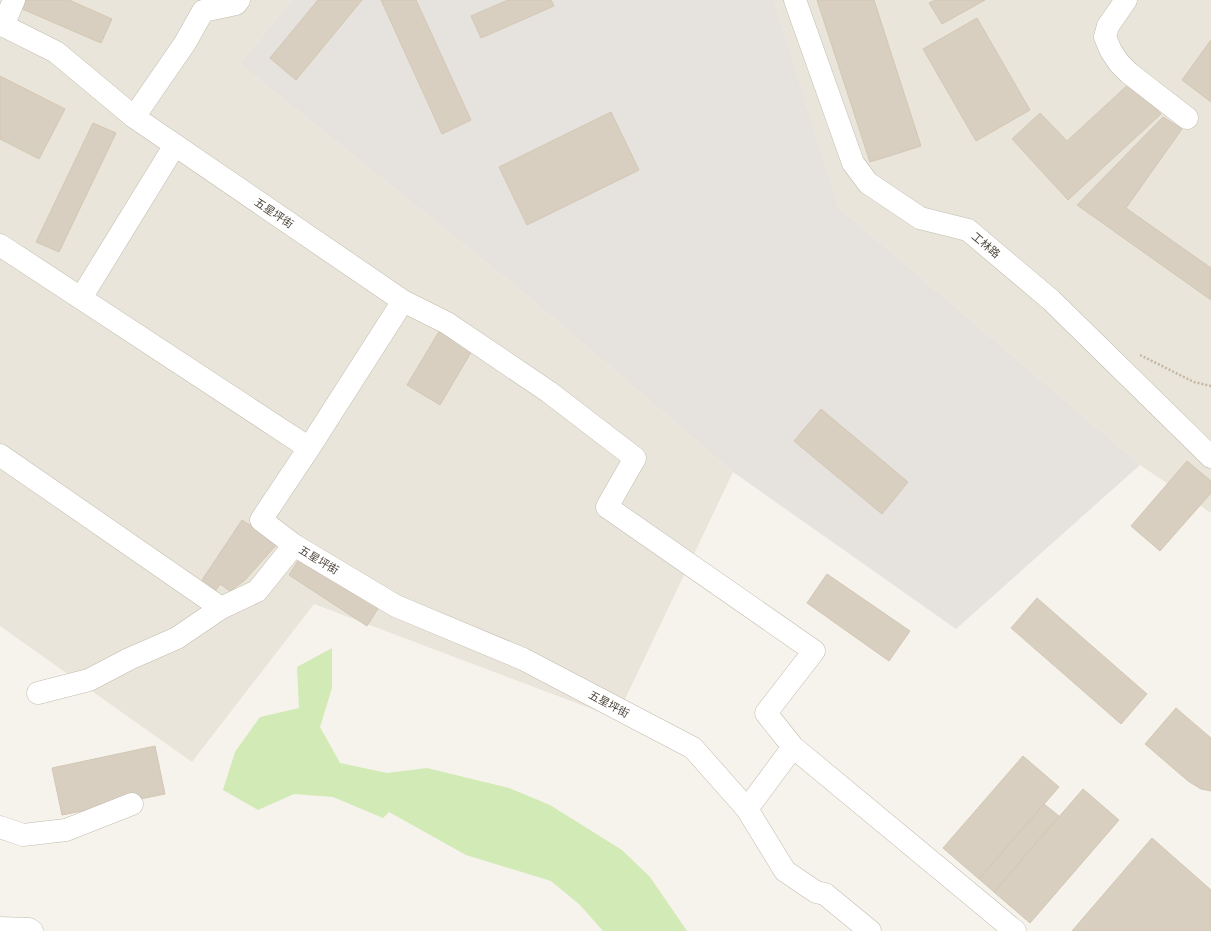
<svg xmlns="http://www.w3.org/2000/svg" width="1211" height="931" viewBox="0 0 1211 931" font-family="Helvetica,'Noto Sans SC',sans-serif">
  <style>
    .residential { fill: #eae5da }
    .industrial { fill: #e6e2dd }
    .green { fill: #d2eab5 }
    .building { fill: #d8cfc1; stroke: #d3c7b4 }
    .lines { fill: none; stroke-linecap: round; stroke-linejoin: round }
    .minor-casing { stroke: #c2bbae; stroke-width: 23 }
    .path { stroke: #c4b79f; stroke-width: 2.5; stroke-dasharray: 2 2; stroke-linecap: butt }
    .minor { stroke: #fff; stroke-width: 22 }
    .labels { text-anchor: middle; stroke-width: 3.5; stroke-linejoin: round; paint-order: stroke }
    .street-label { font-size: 11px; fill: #4b4439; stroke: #fff }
  </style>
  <rect width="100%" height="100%" fill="#f6f3ec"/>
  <g class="residential">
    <path d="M 0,0 L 292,0 L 240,64 L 522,291 L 733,472 L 616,718 L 314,604 L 192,762 L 0,626 Z"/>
    <path d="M 774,0 L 1211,0 L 1211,513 L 1140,465 L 838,207 Z"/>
  </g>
  <path class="industrial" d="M 292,0 L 774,0 L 838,207 L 1140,465 L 956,629 L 733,472 L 522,291 L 240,64 Z"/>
  <path class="green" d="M 332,648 L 332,688 L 320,727 L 340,763 L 387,773 L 427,768 L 509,788 L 550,805 L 622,850 L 650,877 L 687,931 L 603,931 L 580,905 L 551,881 L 466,855 L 389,812 L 383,818 L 333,797 L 294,794 L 258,810 L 223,790 L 235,752 L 260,717 L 299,708 L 297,667 Z"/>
  <g class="building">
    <path d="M 23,0 L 69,0 L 112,19 L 101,43 L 20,8 Z"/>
    <path d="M 318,0 L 362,0 L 296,80 L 270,58 Z"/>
    <path d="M 381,0 L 416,0 L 471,120 L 442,134 Z"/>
    <path d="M 508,0 L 551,0 L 554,6 L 481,38 L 471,16 Z"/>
    <path d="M 817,0 L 874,0 L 921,146 L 870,162 Z"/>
    <path d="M 935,0 L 985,0 L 942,24 L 929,3 Z"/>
    <path d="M 977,18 L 1030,110 L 976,141 L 923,49 Z"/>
    <path d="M 1211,40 L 1211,102 L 1182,80 Z"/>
    <path d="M 0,76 L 65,109 L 39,159 L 0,139 Z"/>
    <path d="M 1131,82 L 1161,114 L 1068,200 L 1012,139 L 1040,113 L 1067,141 Z"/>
    <path d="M 611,112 L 639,170 L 527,225 L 499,167 Z"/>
    <path d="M 1163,117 L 1182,129 L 1126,208 L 1211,268 L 1211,300 L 1077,205 Z"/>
    <path d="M 93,123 L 116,133 L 59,252 L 36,242 Z"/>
    <path d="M 440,330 L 473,349 L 440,405 L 407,385 Z"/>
    <path d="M 821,409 L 908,482 L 882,514 L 794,441 Z"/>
    <path d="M 1187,461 L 1211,481 L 1211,493 L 1160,551 L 1131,526 Z"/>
    <path d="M 242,520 L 278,543 L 245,580 L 230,591 L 220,584 L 216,590 L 202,580 Z"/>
    <path d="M 301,556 L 379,607 L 367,626 L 289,575 Z"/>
    <path d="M 827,574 L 910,631 L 889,661 L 807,603 Z"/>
    <path d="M 1037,598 L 1147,694 L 1121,724 L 1011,628 Z"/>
    <path d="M 1176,708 L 1211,738 L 1211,791 L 1201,789 L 1188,781 L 1145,744 Z"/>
    <path d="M 155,746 L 165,794 L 62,815 L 52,768 Z"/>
    <path d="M 1023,756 L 1059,787 L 979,879 L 943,848 Z"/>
    <path d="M 1083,789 L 1119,820 L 1030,923 L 994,892 Z"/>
    <path d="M 1044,804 L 1059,816 L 994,892 L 979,879 Z"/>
    <path d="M 1152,838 L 1211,890 L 1211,931 L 1072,931 Z"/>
  </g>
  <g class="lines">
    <g class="minor-casing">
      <g id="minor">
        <path d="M 795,0 L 853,163 L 868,183 L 920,218 L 968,230 L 1051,300 L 1211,457"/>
        <path d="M 1126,0 L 1108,26 L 1105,37 L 1111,51 L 1119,63 L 1129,73 L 1187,118"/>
        <path d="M 0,24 L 56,52 L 134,117 L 403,301 L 309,448 L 261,520 L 294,545 L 396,606 L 523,659 L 693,748 L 747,809 L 785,871 L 816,892 L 825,894 L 870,931"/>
        <path d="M 3,26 L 14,0"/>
        <path d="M 134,117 L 185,43 L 203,11 L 236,4 L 239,0"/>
        <path d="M 0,245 L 309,448"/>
        <path d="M 81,298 L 175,145"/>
        <path d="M 403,301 L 447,323 L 549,392 L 635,458 L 607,507 L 814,651 L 766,713 L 793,747 L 1015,931"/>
        <path d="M 0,455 L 221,608 L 257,591 L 294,545"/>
        <path d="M 38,693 L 89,680 L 129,659 L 177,638 L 221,608"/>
        <path d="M 747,809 L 793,747"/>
        <path d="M 0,827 L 23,835 L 66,830 L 132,804"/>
        <path d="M 0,928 L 29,929 L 32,931"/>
      </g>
    </g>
    <path class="path" d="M 1140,355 L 1194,382 L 1211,386"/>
    <use href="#minor" class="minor"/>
  </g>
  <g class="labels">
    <g class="street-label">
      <text transform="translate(274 213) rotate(34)" y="4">五星坪街</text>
      <text transform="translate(986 245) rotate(40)" y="4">工林路</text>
      <text transform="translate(319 560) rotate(31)" y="4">五星坪街</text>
      <text transform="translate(609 704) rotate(28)" y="4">五星坪街</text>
    </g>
  </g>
</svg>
